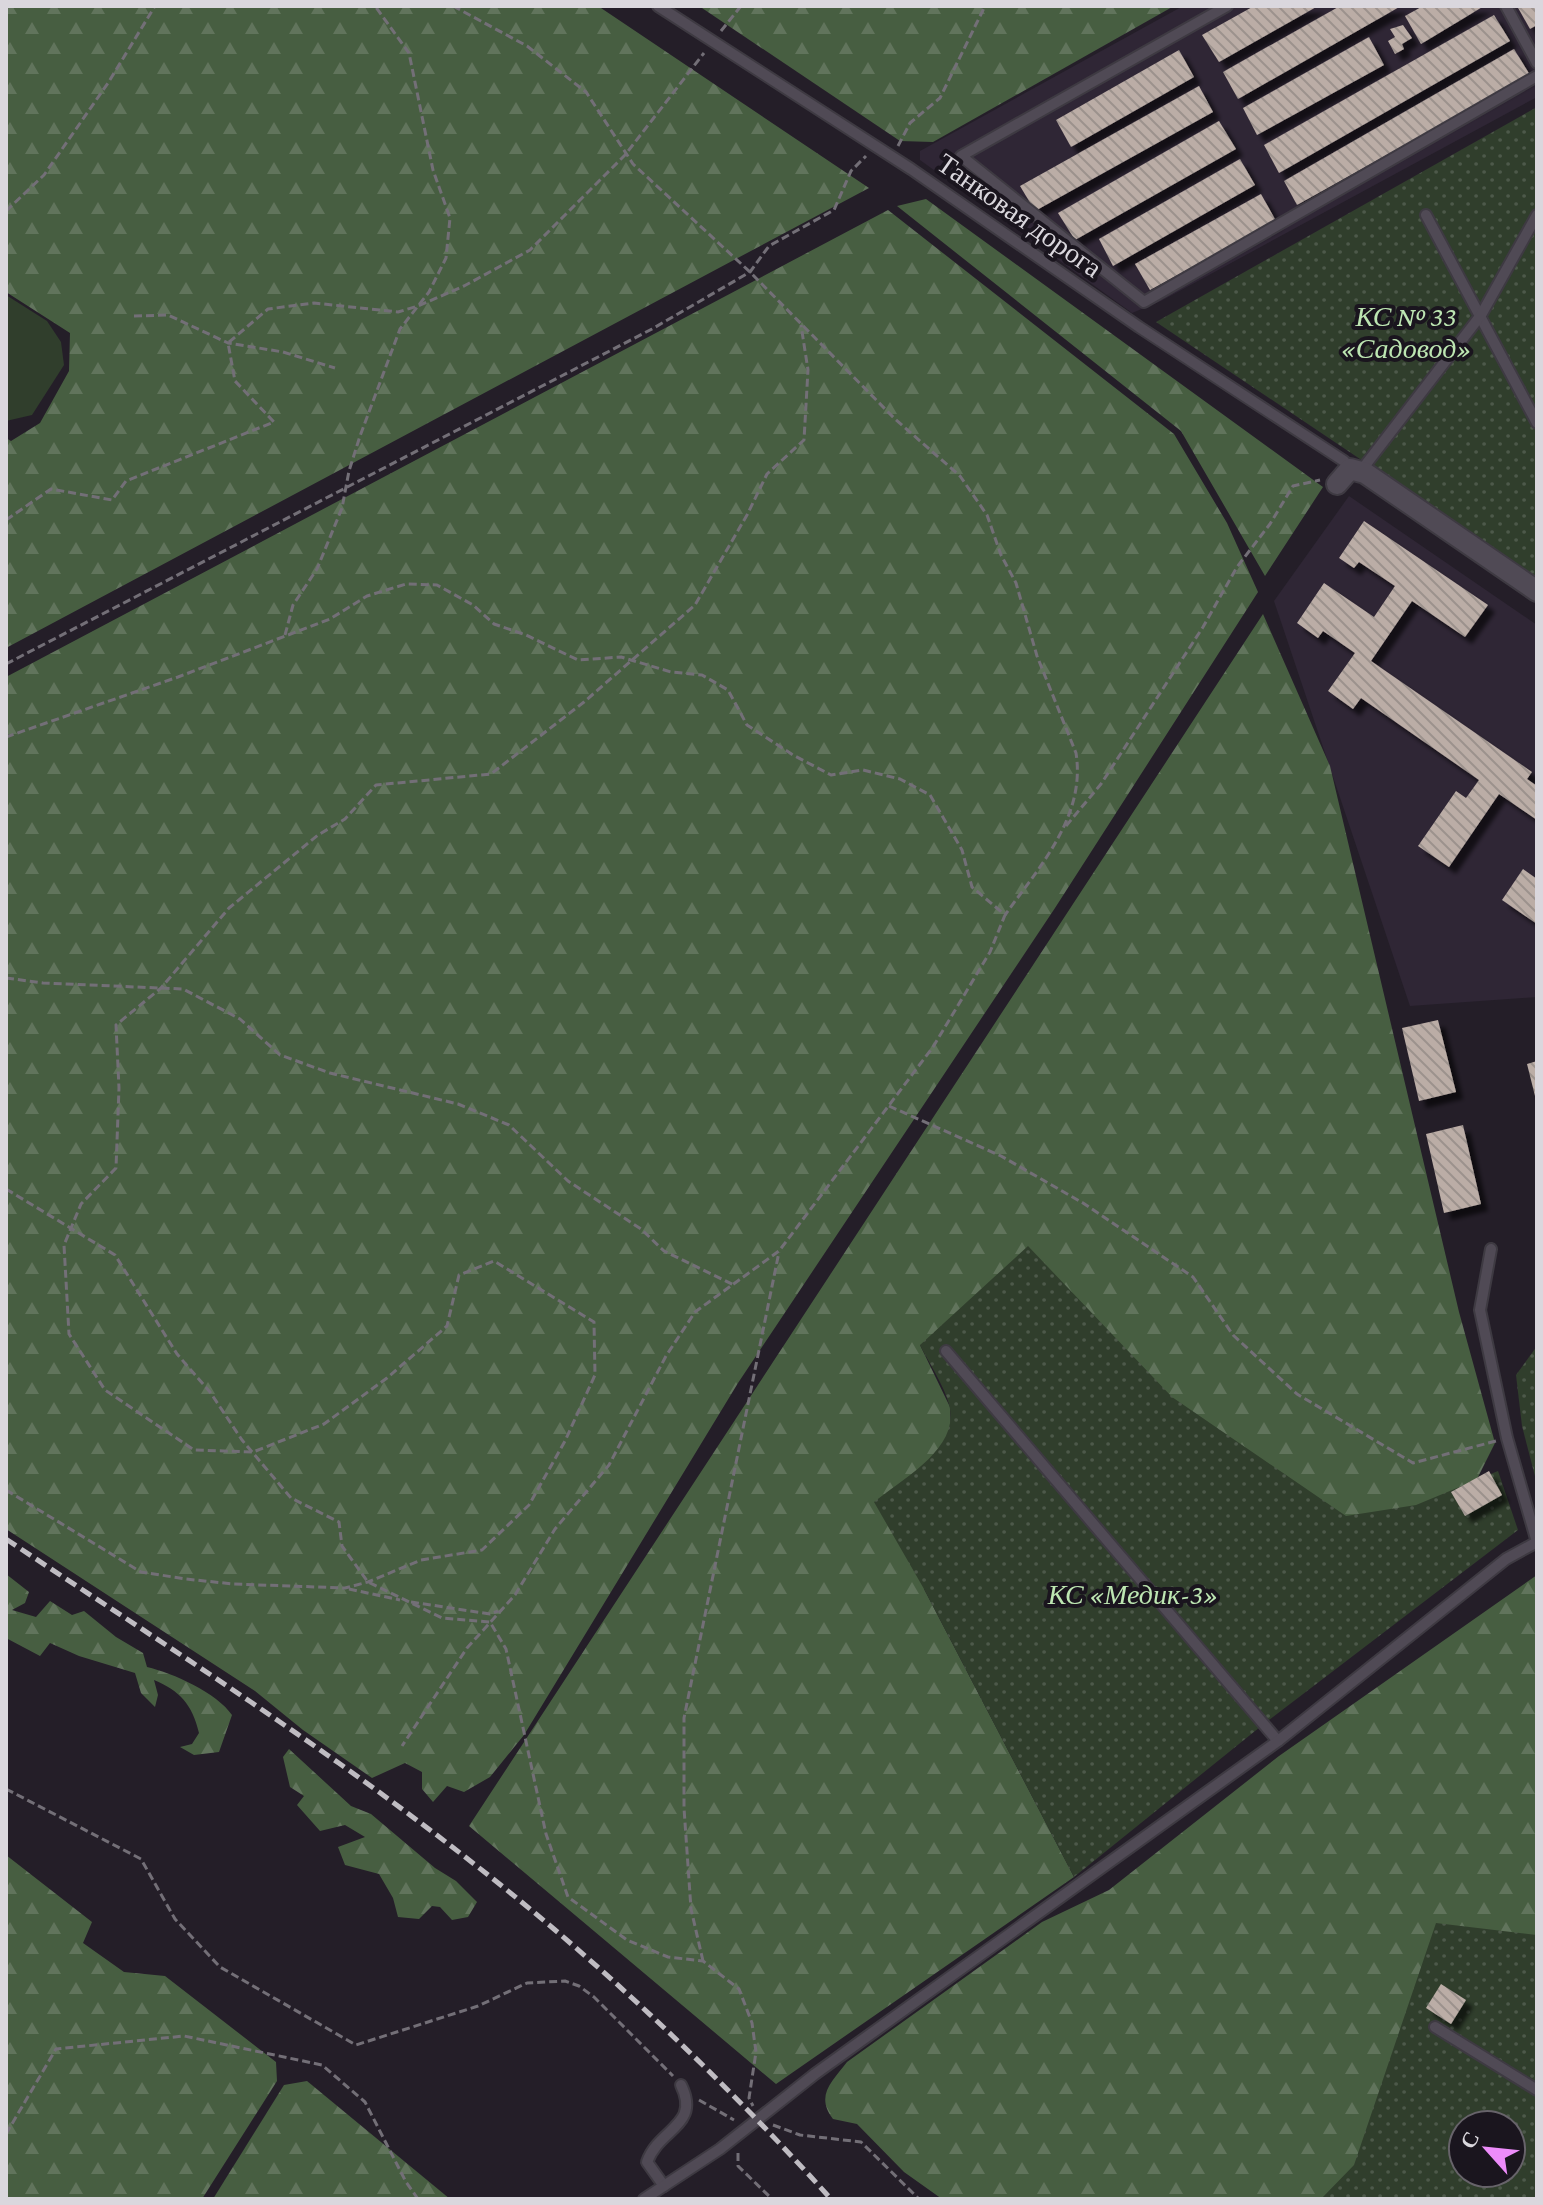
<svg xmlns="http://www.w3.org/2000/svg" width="1543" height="2205" viewBox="0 0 1543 2205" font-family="'Crimson Pro',serif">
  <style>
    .built { fill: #2f2635 }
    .grass { fill: #303e2c }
    .forest { fill: url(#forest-firs) }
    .garden { fill: url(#garden-dots); fill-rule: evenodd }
    .building { fill: url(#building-back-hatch); filter: url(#shadow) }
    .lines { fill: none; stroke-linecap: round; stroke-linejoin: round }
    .lane-casing { stroke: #3e3a42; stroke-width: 14 }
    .street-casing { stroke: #3e3a42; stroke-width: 24 }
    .path { stroke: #736f77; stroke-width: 3; stroke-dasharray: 8 4; stroke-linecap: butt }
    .lane { stroke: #504a55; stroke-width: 10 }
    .street { stroke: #504a55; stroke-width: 20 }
    .rail { stroke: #bfbcc2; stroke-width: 5; stroke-dasharray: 12 6; stroke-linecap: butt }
    .labels { text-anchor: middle; stroke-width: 8; stroke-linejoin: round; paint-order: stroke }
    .street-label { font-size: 28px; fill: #dad7dd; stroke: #1a151e }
    .park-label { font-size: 28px; font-style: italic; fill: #bde6b2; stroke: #1a151e }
  </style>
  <defs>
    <pattern id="forest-firs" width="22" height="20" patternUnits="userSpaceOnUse" patternTransform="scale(2)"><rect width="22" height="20" fill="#475e41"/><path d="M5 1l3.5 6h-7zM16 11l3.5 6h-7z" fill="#61745c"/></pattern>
    <pattern id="garden-dots" width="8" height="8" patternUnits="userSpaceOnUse" patternTransform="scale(2)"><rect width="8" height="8" fill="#303e2c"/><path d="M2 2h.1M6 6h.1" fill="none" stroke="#4d594a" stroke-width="1.8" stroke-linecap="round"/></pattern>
    <pattern id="building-back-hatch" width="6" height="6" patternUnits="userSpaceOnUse" patternTransform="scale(2)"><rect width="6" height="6" fill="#bbada6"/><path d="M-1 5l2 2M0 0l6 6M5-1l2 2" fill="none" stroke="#9c928d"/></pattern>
    <filter id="shadow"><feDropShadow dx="7" dy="7" stdDeviation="2" flood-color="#0009"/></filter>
  </defs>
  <rect width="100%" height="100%" fill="#241e28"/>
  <g class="built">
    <path d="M 1183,6 L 1537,6 L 1537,97 L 1161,301 L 1132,313 L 920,160 L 920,151 Z"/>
    <path d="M 1349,496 L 1537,625 L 1537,997 L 1410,1006 L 1274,601 Z"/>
  </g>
  <path class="grass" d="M 6,295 L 47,321 L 61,342 L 64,365 L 32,415 L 6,421 Z"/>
  <g class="forest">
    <path d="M 6,6 L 598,6 L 869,188 L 6,648 L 6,438 L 11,441 L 40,423 L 69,371 L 70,333 L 6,292 Z"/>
    <path d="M 699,6 L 1174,6 L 933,142 L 900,141 Z"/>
    <path d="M 926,199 L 1323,487 L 1265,576 L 1181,431 L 897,206 Z"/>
    <path d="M 888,210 L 1174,434 L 1227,523 L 1258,592 L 1055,908 L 738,1383 L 524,1735 L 490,1777 L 464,1792 L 447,1786 L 433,1802 L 422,1789 L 422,1772 L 405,1763 L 372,1778 L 303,1730 L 255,1691 L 6,1529 L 6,677 Z"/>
    <path d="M 1263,614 L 1330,766 L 1459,1312 L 1495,1443 L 1476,1481 L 1400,1547 L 920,1345 L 950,1407 L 951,1429 L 924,1589 L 1074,1877 L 776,2084 L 469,1826 Z"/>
    <path d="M 6,1574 L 29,1592 L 25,1603 L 12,1610 L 36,1617 L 50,1601 L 72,1615 L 84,1611 L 116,1637 L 143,1653 L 147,1667 C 173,1673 217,1693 232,1715 L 219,1752 L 194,1755 L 180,1747 L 192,1744 L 199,1733 C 192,1704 180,1691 154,1680 L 158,1695 L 155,1707 L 141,1693 L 135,1673 L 79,1656 L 50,1643 L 40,1656 L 6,1638 Z"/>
    <path d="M 1537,1575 L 1537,1961 L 1451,1941 L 1463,2173 L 1508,2199 L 942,2199 L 904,2172 L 857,2124 L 833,2119 C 815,2095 832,2082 847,2062 L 1042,1922 L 1109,1890 L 1279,1756 Z"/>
    <path d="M 289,1749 L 351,1806 L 371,1814 L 435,1868 L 456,1881 L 477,1902 L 468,1917 L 452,1920 L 440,1907 L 432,1906 L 419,1919 L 398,1917 L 393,1898 L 379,1874 L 345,1865 L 338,1847 L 365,1837 L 345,1825 L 320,1831 L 297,1805 L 304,1796 L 290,1787 L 283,1757 Z"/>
    <path d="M 6,1855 L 92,1922 L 83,1943 L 124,1972 L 165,1976 L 276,2062 L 277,2081 L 202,2199 L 6,2199 Z"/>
    <path d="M 307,2081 L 450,2199 L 213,2199 L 284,2085 Z"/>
  </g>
  <g class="garden">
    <path d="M 1537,107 L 1537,578 L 1156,322 Z"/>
    <path d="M 1028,1246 L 1172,1397 L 1346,1516 L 1416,1505 L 1498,1471 L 1518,1530 L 1265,1723 L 1074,1877 L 924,1589 L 874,1502 C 902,1479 957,1450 950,1409 C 947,1390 929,1363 920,1345 Z"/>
    <path d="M 1537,1346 L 1537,1484 L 1522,1426 L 1516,1375 Z"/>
    <path d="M 1436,1923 L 1537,1935 L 1537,2199 L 1321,2199 L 1354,2165 ZM 1463,2125 L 1511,2125 L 1511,2173 L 1463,2173 Z"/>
  </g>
  <g class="building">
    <path d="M 1254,6 L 1318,6 L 1219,62 L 1202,35 Z"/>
    <path d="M 1340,6 L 1401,6 L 1238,99 L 1223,72 Z"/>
    <path d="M 1423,6 L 1484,6 L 1421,44 L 1405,16 Z"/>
    <path d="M 1517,6 L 1537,6 L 1537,25 L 1530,29 Z"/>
    <path d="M 1494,15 L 1510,41 L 1279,173 L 1264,145 Z"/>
    <path d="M 1403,25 L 1412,38 L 1402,44 L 1404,49 L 1395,54 L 1388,41 L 1395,37 L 1390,29 Z"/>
    <path d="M 1369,37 L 1384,65 L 1257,135 L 1243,108 Z"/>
    <path d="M 1514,49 L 1530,75 L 1297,205 L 1284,181 Z"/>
    <path d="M 1179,50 L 1194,77 L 1071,147 L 1056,120 Z"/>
    <path d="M 1199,86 L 1213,112 L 1035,211 L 1020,186 Z"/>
    <path d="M 1219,121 L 1236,149 L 1075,240 L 1058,213 Z"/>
    <path d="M 1240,159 L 1255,185 L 1113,266 L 1099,239 Z"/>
    <path d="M 1261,194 L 1276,221 L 1150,290 L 1135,264 Z"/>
    <path d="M 1364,521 L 1488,605 L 1465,637 L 1412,601 L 1371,661 L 1532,772 L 1527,779 L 1537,786 L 1537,820 L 1499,794 L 1449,867 L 1418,846 L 1456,791 L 1466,798 L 1479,780 L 1361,698 L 1353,709 L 1328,691 L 1355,653 L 1323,631 L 1318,638 L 1297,623 L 1324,583 L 1374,617 L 1395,586 L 1359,562 L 1354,568 L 1339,558 Z"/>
    <path d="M 1523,869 L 1537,879 L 1537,924 L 1502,900 Z"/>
    <path d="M 1438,1020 L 1456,1092 L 1419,1101 L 1402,1028 Z"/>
    <path d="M 1537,1061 L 1537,1100 L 1536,1100 L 1527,1064 Z"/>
    <path d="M 1463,1125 L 1481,1204 L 1444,1213 L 1426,1134 Z"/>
    <path d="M 1489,1471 L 1502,1495 L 1465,1516 L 1451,1492 Z"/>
    <path d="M 1441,1984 L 1466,2000 L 1451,2024 L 1426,2008 Z"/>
  </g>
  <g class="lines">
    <g class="lane-casing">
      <g id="lane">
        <path d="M 658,6 L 911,169 L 1139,327 L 1344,461 L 1350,469"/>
        <path d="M 1227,6 L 961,156 L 1144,302 L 1537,76"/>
        <path d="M 1506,6 L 1537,63"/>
        <path d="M 1426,215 L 1537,423"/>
        <path d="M 1360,472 L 1481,315 L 1537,215"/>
        <path d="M 1491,1249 L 1480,1310 L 1507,1438 L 1537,1542"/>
        <path d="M 946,1351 L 1278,1741"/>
        <path d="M 1435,2027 L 1537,2090"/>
        <path d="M 664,2186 L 647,2162 C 659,2128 701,2126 681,2085"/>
        <path d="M 644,2199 L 720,2149 L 815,2074 L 1278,1741 L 1506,1559 L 1537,1542"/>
      </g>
    </g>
    <g class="street-casing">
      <path id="street" d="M 1337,484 L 1350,469 L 1365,473 L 1537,591"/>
    </g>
    <g class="path">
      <path d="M 453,6 L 527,46 L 586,92 L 633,164 L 750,272 L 895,419 L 960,476 L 987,515 L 1001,555 L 1016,583 L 1037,656 L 1076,753 C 1086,816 1040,866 1005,915"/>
      <path d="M 721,31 L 741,6"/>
      <path d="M 898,146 L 910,123 L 940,98 L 985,6"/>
      <path d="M 6,211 L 44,175 L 108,83 L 155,6"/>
      <path d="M 134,316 L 168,315 L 228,343 L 283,352 L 335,368"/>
      <path d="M 6,520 L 51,489 L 112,500 L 126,481 L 274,422 L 235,381 L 228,343 L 268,309 L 314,303 L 398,312 L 418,306 L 464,286 L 530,250 L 625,155 L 704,53"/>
      <path d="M 285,635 L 293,605 L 317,569 L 342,508 L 349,471 L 360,436 L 400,329 L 429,292 L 446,258 L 450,218 L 433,170 L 409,53 L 375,6"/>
      <path d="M 6,664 L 652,329 L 750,272 L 769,246 L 834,210 L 851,171 L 866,156"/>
      <path d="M 6,737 L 178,677 L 330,619 L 367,596 L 406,584 L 437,585 L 473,605 L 494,624 L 526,635 L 578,660 L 621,657 L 671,672 L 702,675 L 728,690 L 747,725 L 793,755 L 831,775 L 863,770 L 900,779 L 930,795 L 962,850 L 972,887 L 1005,915 L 990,952 L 933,1047 L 779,1251 L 695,1312 L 666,1356 L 609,1465 L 555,1529 L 515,1595 L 467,1648 L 402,1746"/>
      <path d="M 1066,826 L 1101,784 L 1203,627 L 1237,567 L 1270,524 L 1293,486 L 1320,480"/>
      <path d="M 6,978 L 43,983 L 183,989 L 240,1019 L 280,1055 L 330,1073 L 458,1104 L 509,1125 L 568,1181 L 641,1229 L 664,1251 L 734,1285"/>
      <path d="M 889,1106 L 1001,1156 L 1083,1203 L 1193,1277 L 1233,1335 L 1297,1394 L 1413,1463 L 1496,1441"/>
      <path d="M 6,1189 L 115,1255 L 177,1354 L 210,1392 L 242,1440 L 291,1498 L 339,1522 L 342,1546 L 368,1582 L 442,1618 L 490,1622 L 506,1649 L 546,1834 L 568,1897 L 627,1940 L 668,1957 L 703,1961 L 739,1989 L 752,2023 L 756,2052 L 749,2098 L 753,2106"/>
      <path d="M 6,1490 L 141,1572 L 186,1579 L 233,1584 L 345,1588 L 368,1582 L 421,1560 L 482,1550 L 529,1505 L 565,1441 L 595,1375 L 594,1322 L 494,1261 L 459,1275 L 447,1326 L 387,1378 L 324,1424 L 253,1452 L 194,1450 L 105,1390 L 69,1334 L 64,1245 L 81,1204 L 116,1168 L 119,1088 L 116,1025 L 161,988 L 229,908 L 318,835 L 345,819 L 376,785 L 491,774 L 584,702 L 695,605 L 747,515 L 767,474 L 804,440 L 808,370 L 801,325"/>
      <path d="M 349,1589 L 400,1600"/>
      <path d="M 411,1602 L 490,1614 L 498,1611"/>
      <path d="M 6,1789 L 141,1859 L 175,1919 L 220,1967 L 356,2045 L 478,2006 L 527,1983 L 565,1981 L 579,1986 L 594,1997 L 673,2076"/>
      <path d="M 703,1961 L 691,1909 L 684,1808 L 684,1718 L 779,1252"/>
      <path d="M 699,2100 L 734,2120"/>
      <path d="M 773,2125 L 800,2135 L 861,2142 L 919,2199"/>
      <path d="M 6,2134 L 56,2049 L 184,2036 L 322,2065 L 365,2102 L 406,2182 L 418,2199"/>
      <path d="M 738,2153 L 738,2166 L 772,2199"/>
    </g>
    <use href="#lane" class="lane"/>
    <use href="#street" class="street"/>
    <path class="rail" d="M 6,1539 C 162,1643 321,1744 469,1860 C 599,1961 721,2077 831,2199"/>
  </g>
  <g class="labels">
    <g class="street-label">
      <text transform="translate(1020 215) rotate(35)" y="10">Танковая дорога</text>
    </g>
    <g class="park-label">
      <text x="1406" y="326">КС № 33<tspan x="1406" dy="32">«Садовод»</tspan></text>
      <text x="1133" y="1604">КС «Медик-3»</text>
    </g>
  </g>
  <rect width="1543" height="2205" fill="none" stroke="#dad7dd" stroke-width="16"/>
  <g transform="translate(1487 2149) rotate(297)"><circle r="38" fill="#1a151e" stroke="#67636a" stroke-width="2"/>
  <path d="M0-6L14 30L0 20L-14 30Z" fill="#ed8cfa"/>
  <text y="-12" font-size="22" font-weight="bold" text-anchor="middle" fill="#dad7dd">С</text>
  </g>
</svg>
